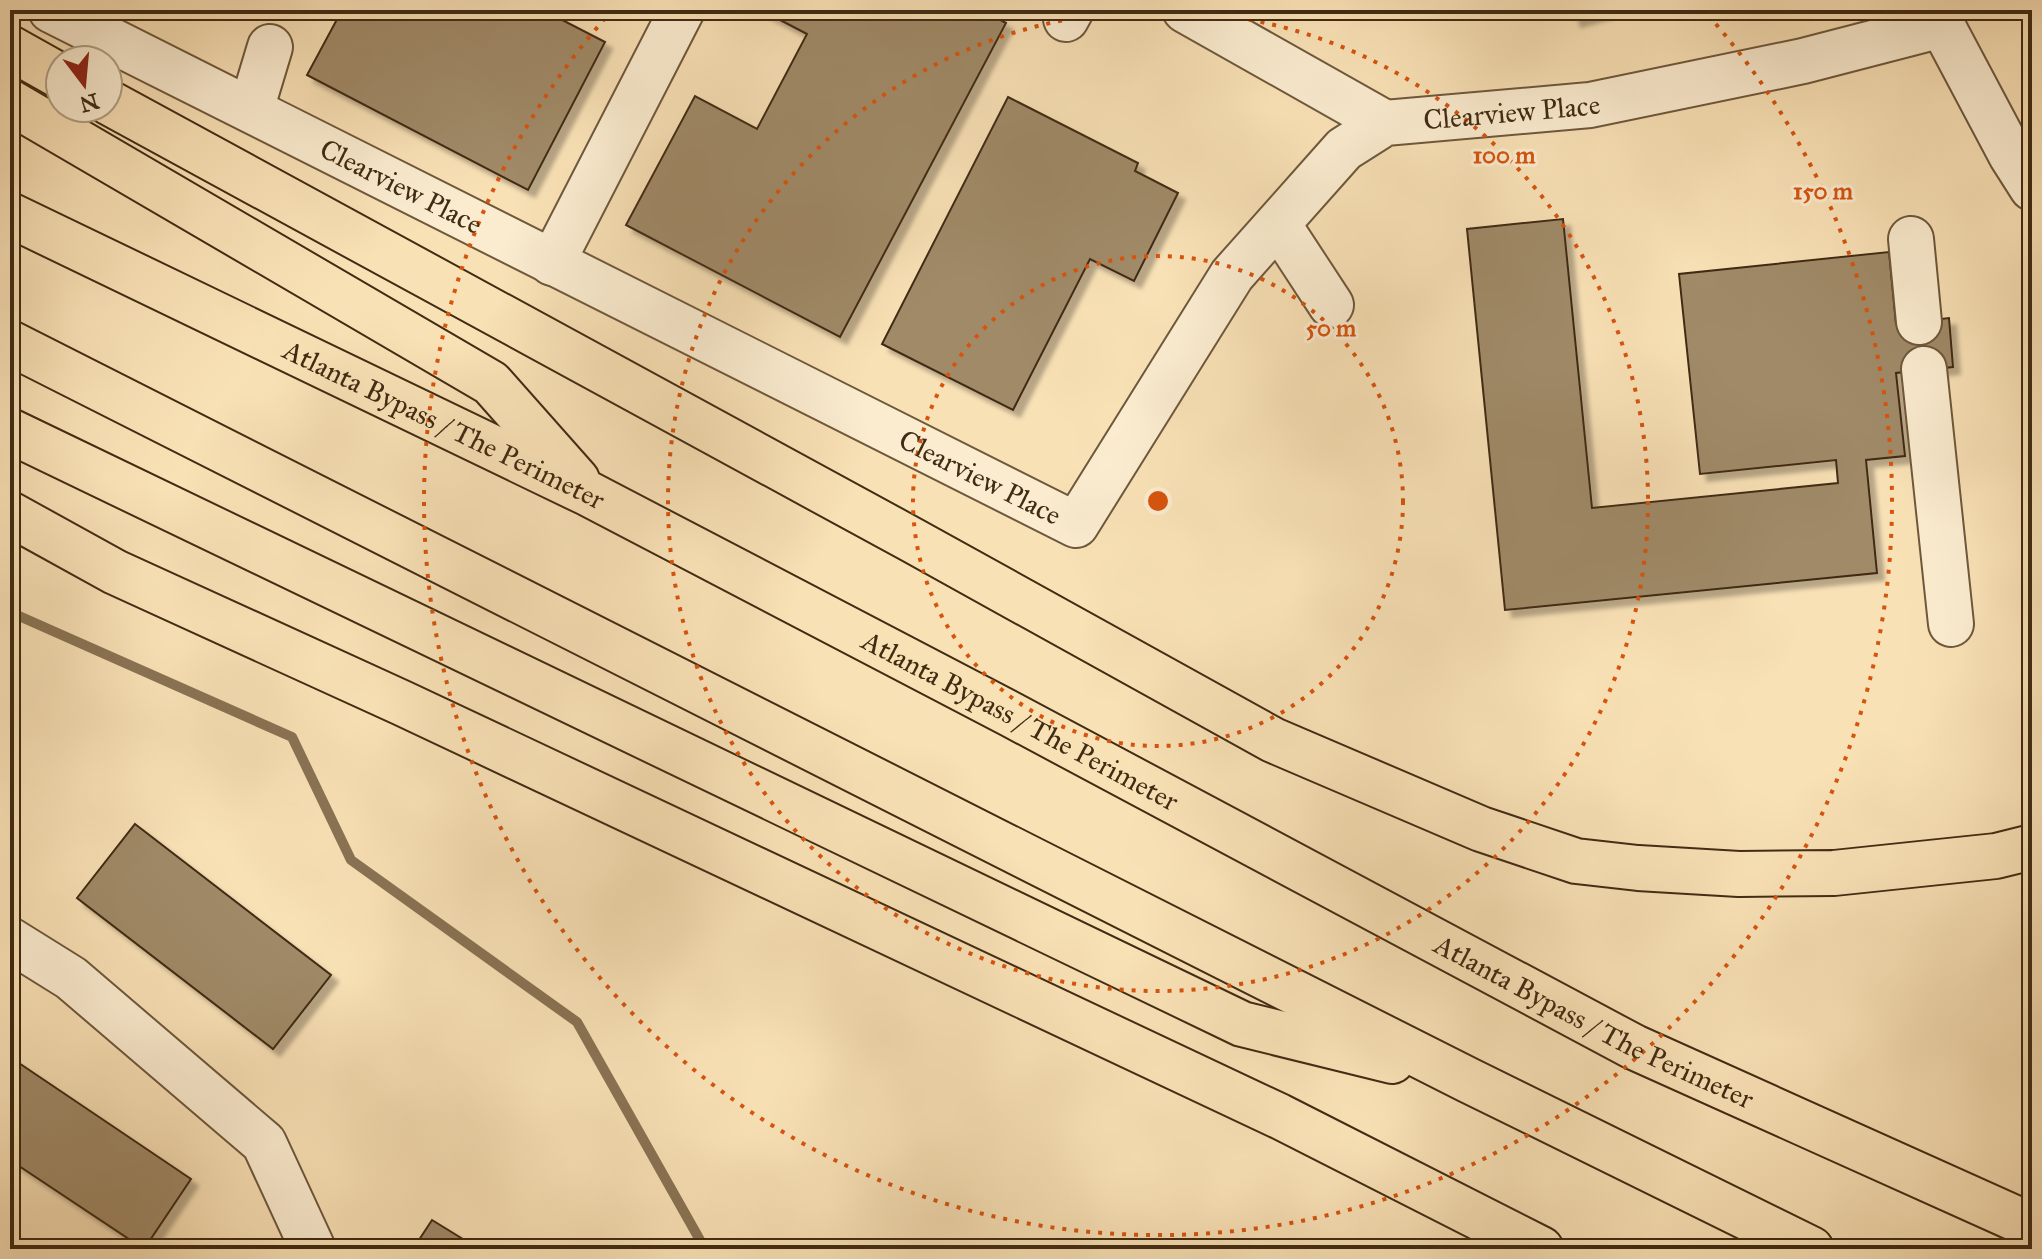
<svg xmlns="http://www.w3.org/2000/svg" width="2042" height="1259" viewBox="0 0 2042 1259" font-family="'IM FELL Great Primer',serif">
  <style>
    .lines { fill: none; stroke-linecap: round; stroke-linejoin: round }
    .stream { stroke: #897354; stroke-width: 10 }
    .building { fill: #a08a68; stroke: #402b13; stroke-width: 2; filter: url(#shadow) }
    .minor-casing { stroke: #6e583c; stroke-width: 48 }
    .highway-casing { stroke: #402b13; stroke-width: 48 }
    .minor { stroke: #fbecd0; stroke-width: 44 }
    .highway { stroke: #f9e1b6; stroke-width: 44 }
    .ring { fill: none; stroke: #d7540d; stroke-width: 4; stroke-dasharray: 4 8 }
    .labels { text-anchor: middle; stroke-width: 6; stroke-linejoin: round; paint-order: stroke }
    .street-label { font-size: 28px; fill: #402b13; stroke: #fbecd0 }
    .centre { fill: #d7540d; stroke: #fbecd0; stroke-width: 4 }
    .ring-label { font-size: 24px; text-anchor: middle; font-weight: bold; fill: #d7540d; stroke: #fbecd0; stroke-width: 6; stroke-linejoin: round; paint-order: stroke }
  </style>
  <defs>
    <filter id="shadow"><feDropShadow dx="7" dy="7" stdDeviation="2" flood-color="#0004"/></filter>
  </defs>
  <rect width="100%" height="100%" fill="#f9e1b6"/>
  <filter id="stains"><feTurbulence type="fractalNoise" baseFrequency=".0025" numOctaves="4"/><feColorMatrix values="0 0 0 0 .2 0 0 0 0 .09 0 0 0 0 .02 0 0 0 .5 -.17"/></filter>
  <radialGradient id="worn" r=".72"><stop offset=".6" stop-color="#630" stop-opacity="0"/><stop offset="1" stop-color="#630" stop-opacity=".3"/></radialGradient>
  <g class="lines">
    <path class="stream" d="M 10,612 L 292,737 L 351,860 L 577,1022 L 705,1249"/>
  </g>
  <g class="building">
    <path d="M 342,10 L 543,10 L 605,42 L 528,190 L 307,75 Z"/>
    <path d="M 761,10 L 982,10 L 1006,23 L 840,337 L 626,225 L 695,96 L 757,129 L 807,34 Z"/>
    <path d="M 1571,10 L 1610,10 L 1574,20 Z"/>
    <path d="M 1008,97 L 1138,163 L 1135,171 L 1178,193 L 1134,281 L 1090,259 L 1013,410 L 882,344 Z"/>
    <path d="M 1563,219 L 1592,508 L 1838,483 L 1836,460 L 1700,474 L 1679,274 L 1889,252 L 1896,324 L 1949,318 L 1953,367 L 1896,373 L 1905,456 L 1866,460 L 1877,573 L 1505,610 L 1467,229 Z"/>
    <path d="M 135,824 L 331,975 L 273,1049 L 77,898 Z"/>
    <path d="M 10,1057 L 191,1179 L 144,1249 L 10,1160 Z"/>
    <path d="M 432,1220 L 479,1249 L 413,1249 Z"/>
  </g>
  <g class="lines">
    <g class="minor-casing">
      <g id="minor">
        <path id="s1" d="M 51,10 L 1076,525 L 1232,275 L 1344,149 L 1385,123 L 1590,105 L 1803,61 L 1942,25"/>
        <path d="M 1185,10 L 1385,123"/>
        <path d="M 1940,10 L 1942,25 L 2011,155 L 2032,188"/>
        <path d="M 1066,19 L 1071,10"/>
        <path d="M 251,110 L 270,47"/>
        <path d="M 1278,224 L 1331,305"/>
        <path d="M 1911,239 L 1919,322"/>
        <path d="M 552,263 L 682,10"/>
        <path d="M 1924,369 L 1951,624"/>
        <path d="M 10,940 L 71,978 L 264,1143 L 313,1249"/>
      </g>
    </g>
    <g class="highway-casing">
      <g id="highway">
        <path d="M 10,48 L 60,76"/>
        <path d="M 10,102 L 491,383 L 577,480"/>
        <path d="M 108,102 L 912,540 L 1273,740 L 1481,829 L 1576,861 L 1638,868 L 1739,874 L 1834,873 L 1996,856 L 2032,847"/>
        <path id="s2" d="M 10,215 L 589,494 L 1012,715 L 1634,1047 L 2032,1226"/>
        <path d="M 10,343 L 1468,1080 L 1811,1249"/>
        <path d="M 10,431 L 1242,1024 L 1392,1061"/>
        <path d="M 10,514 L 115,572 L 402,703 L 1279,1116 L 1541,1249"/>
      </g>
    </g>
    <use href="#minor" class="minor"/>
    <use href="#highway" class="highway"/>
  </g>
  <g class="ring">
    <circle cx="1158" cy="501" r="245"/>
    <circle cx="1158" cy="501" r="490"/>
    <path d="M1708 15A734 734 0 1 1 608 15"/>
  </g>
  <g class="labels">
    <g class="street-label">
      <text dy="10" stroke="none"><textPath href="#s1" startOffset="1786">Clearview Place</textPath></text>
      <text dy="10" stroke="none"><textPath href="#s1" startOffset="392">Clearview Place</textPath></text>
      <text dy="10" stroke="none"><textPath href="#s2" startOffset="482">Atlanta Bypass / The Perimeter</textPath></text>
      <text dy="10" stroke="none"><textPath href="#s1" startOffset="1040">Clearview Place</textPath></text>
      <text dy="10" stroke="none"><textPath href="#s2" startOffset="1130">Atlanta Bypass / The Perimeter</textPath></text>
      <text dy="10" stroke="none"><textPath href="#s2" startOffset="1778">Atlanta Bypass / The Perimeter</textPath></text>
    </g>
  </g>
  <circle cx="1158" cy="501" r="12" class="centre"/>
  <g class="ring-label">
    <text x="1504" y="163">100 m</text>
    <text x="1823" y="199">150 m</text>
    <text x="1331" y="336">50 m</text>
  </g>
  <rect width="2042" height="1259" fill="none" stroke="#f9e1b6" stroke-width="40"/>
  <rect x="12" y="12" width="2018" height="1235" fill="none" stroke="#402b13" stroke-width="4"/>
  <rect x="20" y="20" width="2002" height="1219" fill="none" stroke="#402b13" stroke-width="2"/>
  <g transform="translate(84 84) rotate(164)"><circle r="38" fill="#fbecd0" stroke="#b09f84" stroke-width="2"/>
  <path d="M0-6L14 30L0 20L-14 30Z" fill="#8f2418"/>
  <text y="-12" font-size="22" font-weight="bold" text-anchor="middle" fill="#402b13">N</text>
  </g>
  <rect width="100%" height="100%" filter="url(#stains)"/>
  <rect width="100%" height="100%" fill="url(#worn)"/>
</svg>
